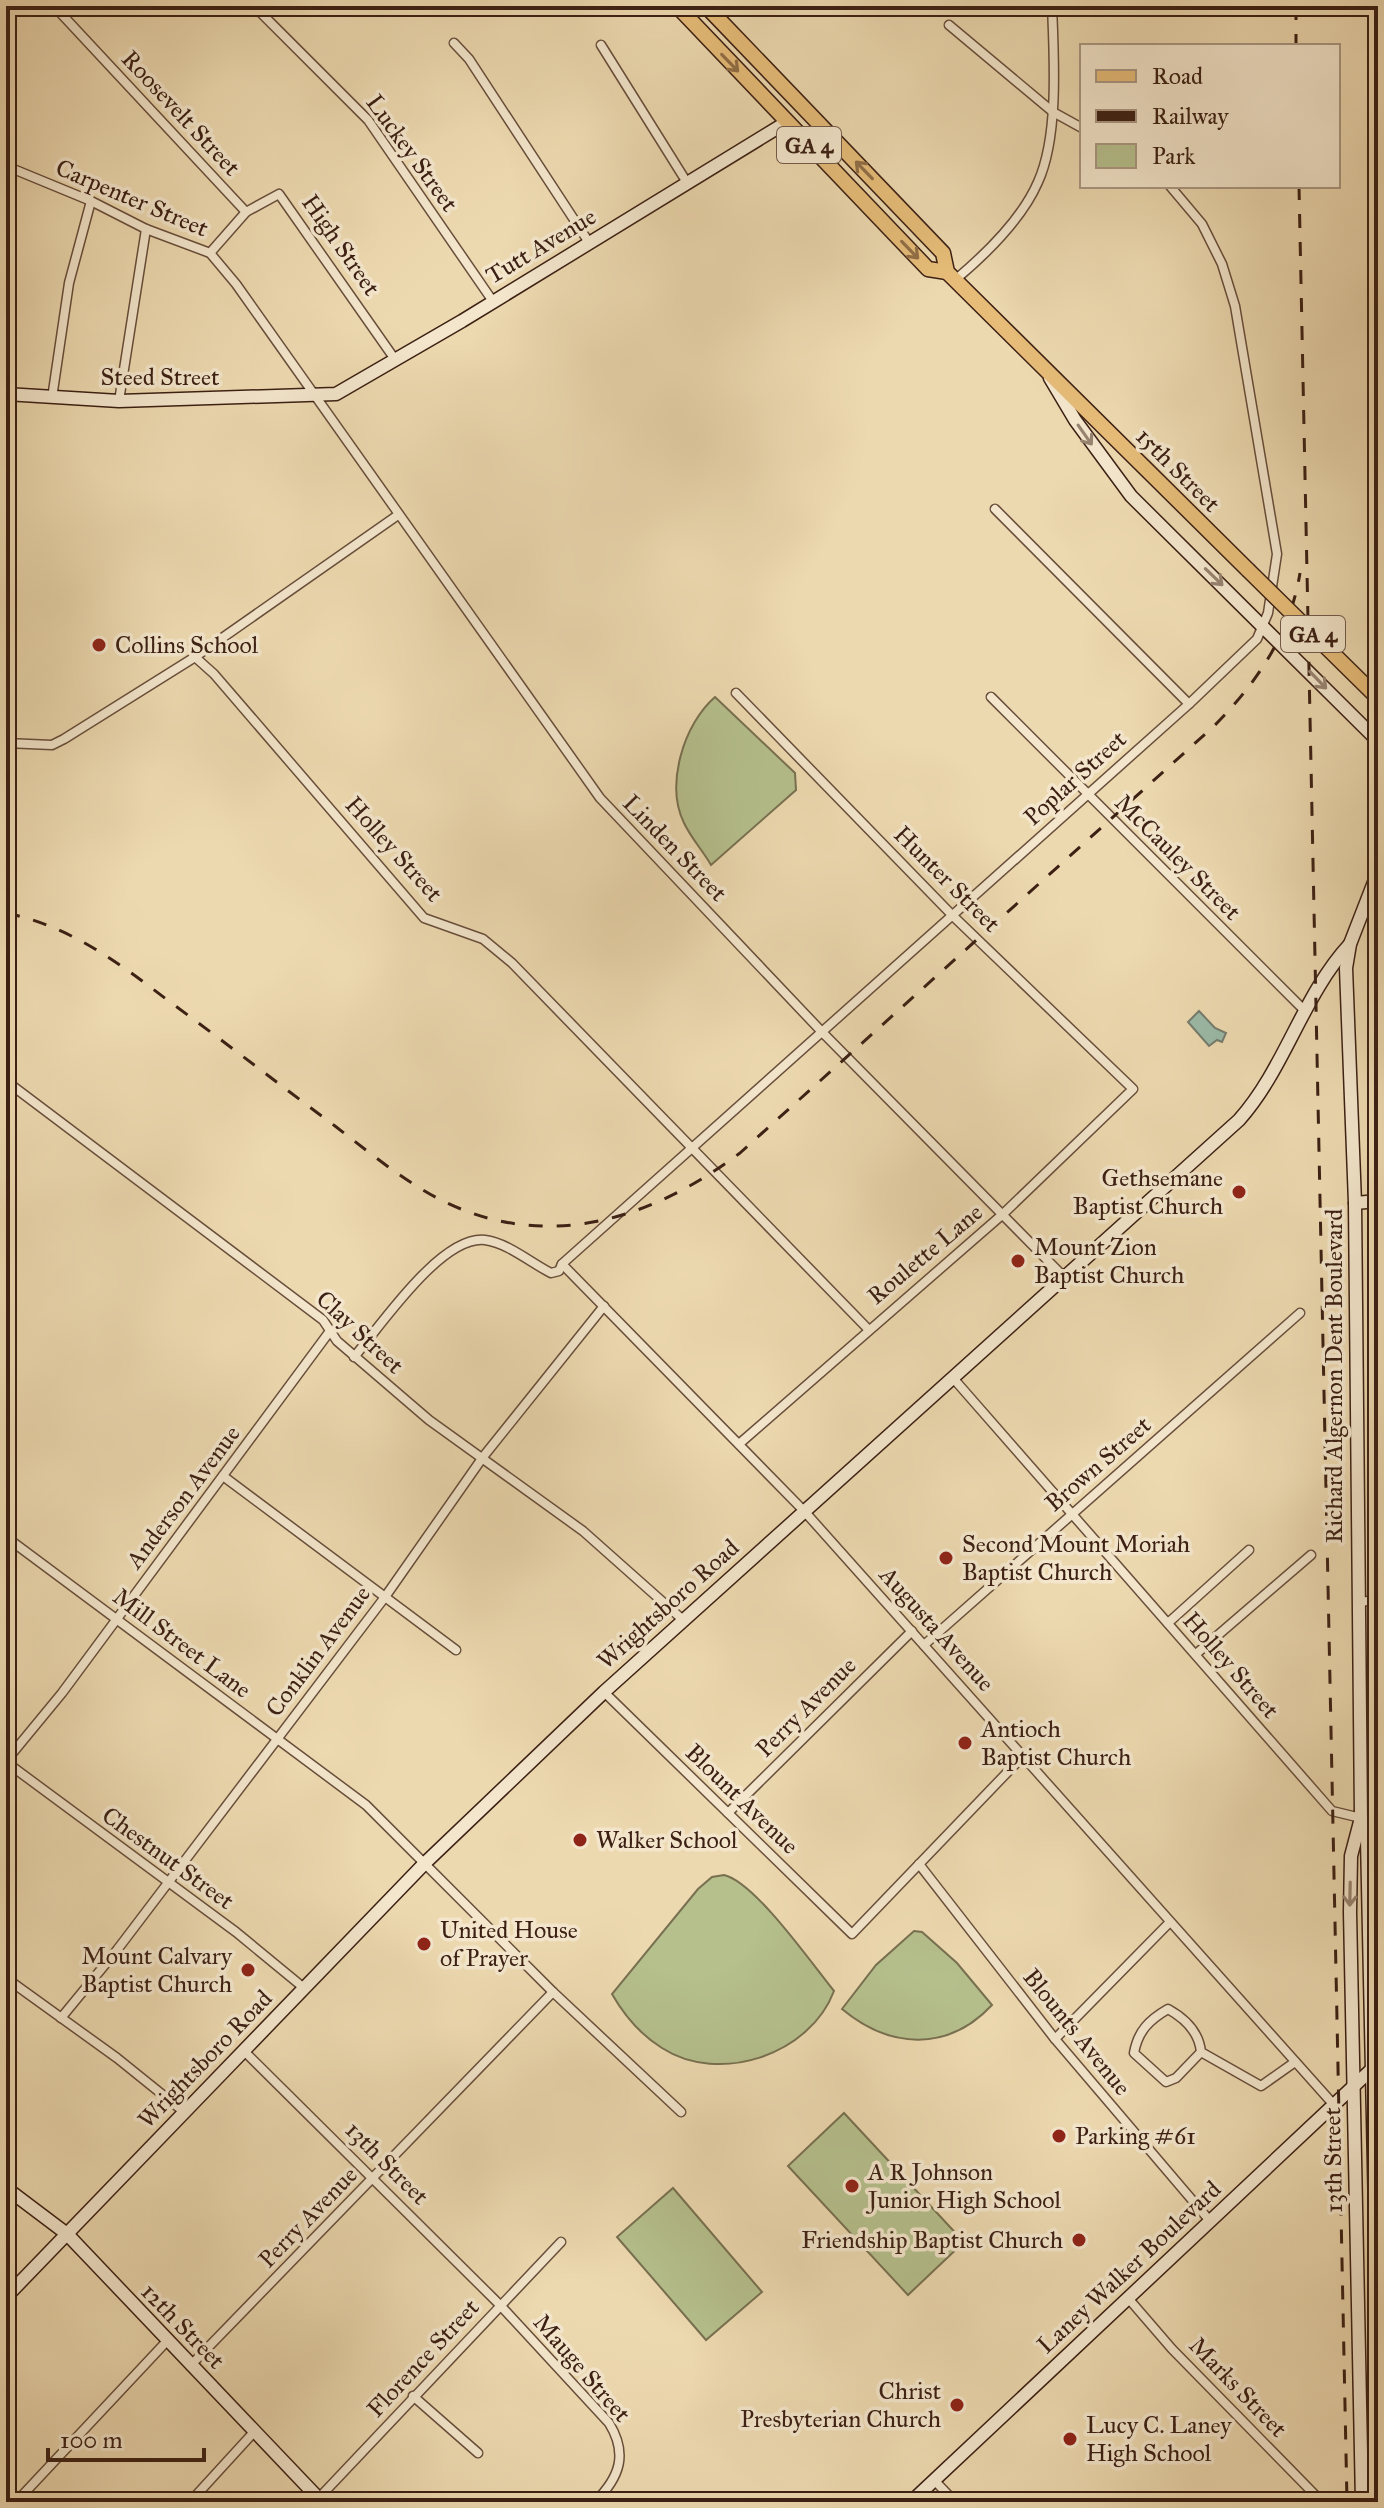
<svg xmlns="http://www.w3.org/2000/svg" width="1384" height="2508" viewBox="0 0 1384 2508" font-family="'IM FELL Great Primer',serif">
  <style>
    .green { fill: #b5c08d; stroke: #787050; stroke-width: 2 }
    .water { fill: #9abaa8; stroke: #747c6d; stroke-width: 2 }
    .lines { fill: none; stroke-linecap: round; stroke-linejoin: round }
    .street-casing { stroke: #684e3b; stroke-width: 11 }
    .secondary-casing { stroke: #3c2014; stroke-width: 15 }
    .primary-casing { stroke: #3c2014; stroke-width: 17 }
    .street { stroke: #f3e6cc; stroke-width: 8 }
    .secondary { stroke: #f3e6cc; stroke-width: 12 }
    .primary { stroke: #e6bc78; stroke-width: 14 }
    .rail { stroke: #3c2014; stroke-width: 3; stroke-dasharray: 14 14; stroke-linecap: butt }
    .primary-bridge-casing { stroke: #3c2014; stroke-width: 17; stroke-linecap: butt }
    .primary-bridge { stroke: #e6bc78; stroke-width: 14 }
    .oneway { stroke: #916e46 }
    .oneway2 { stroke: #988370 }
    .poi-dot { fill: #8f2418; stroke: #f3e6cc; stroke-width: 3 }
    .labels { text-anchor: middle; stroke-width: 7; stroke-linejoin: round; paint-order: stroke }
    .shield { fill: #f3e6cc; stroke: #735b4b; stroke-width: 2 }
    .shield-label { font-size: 22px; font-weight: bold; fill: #3c2014 }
    .street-label { font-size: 24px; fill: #3c2014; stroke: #f3e6cc }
    .poi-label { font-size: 24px; fill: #3c2014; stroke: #f3e6cc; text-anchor: start }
  </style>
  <rect width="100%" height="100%" fill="#edd9b0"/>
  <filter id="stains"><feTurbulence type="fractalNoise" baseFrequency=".0025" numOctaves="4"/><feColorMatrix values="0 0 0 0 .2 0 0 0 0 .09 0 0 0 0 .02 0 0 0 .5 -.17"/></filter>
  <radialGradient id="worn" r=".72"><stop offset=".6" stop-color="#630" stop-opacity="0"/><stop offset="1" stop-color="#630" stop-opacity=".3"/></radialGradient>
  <g class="green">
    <path d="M 715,697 L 795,773 L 796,790 L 711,865 C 703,851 691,838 684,823 C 665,784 684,724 715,697 Z"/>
    <path d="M 724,1875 C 755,1882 812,1964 834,1991 C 810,2055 719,2085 662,2048 C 641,2035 624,2015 612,1994 L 698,1889 L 712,1877 Z"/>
    <path d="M 914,1931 L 922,1932 L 957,1963 L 992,2005 C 948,2052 890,2049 842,2009 L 876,1965 Z"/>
    <path d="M 844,2113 L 964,2242 L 908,2295 L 788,2166 Z"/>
    <path d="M 673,2188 L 762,2292 L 706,2340 L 617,2237 Z"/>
  </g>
  <path class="water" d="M 1199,1011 L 1215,1028 L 1226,1033 L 1222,1042 L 1217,1040 L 1209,1046 L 1188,1022 Z"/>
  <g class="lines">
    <g class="street-casing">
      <g id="street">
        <path d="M 54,6 L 246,212"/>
        <path d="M 254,6 L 368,120 L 492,300"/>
        <path d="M 6,10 L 10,6"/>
        <path d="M 949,25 L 1053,112 L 1082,128"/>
        <path d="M 454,43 L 469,59 L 590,244"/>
        <path d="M 601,45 L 686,181"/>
        <path d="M 6,166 L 91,201 L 146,229 L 210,253 L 236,284 L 600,798 L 822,1032 L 1065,1278"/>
        <path d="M 210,253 L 246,212 L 279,194 L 394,358"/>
        <path d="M 955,280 C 986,254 1022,219 1038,182 C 1059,136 1054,57 1052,6"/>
        <path d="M 52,398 L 69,283 L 91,201"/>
        <path d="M 119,401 L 146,229"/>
        <path d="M 995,509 L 1189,704"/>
        <path d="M 195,657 L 214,674 L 424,918 L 483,939 L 512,963 L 868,1329"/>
        <path d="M 736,693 L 953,916 L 1133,1089 L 1003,1214 L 739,1444"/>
        <path d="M 991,697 L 1305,1011"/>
        <path d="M 6,743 L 52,745 L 64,739 L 195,657 L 398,515"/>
        <path d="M 6,1081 L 323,1320 L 337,1341 L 429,1420 L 583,1531 L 682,1619"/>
        <path d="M 562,1264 L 805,1512 L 1334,2105"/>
        <path d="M 354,1357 C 380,1327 441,1235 485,1240 C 508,1243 531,1263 551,1273 L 559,1271 L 562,1264 L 1189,704 L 1257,639 L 1268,613 L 1277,554 L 1235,306 L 1222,264 L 1202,224 L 1170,186"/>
        <path d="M 953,1378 L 1332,1811 L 1361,1818"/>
        <path d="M 223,1476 L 456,1650"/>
        <path d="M 6,1537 L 366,1805 L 553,1992 L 681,2112"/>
        <path d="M 1358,1602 L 1378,1600"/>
        <path d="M 1168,1623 L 1249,1550"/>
        <path d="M 924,1645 L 1300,1313"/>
        <path d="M 1196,1654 L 1311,1555"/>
        <path d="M 604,1692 L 852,1934 L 1023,1756"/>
        <path d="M 6,1761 L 62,1693 L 330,1331"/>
        <path d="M 6,1762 L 236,1932 L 304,1988"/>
        <path d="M 728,1813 L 912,1631"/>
        <path d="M 919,1864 L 1055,2039 L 1210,2221"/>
        <path d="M 6,1978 L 117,2058 L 184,2112"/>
        <path d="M 61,2018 L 117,1950 L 385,1597 L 483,1457 L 604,1306"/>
        <path d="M 1055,2039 L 1169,1923"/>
        <path d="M 244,2051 L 500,2305 L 609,2423 C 628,2454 620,2477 595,2502"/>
        <path d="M 1201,2052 L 1176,2078 L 1166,2082 L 1134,2053 C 1138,2031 1149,2020 1168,2009 C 1186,2019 1199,2032 1201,2052 L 1261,2086 L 1295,2062"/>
        <path d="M 1128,2298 L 1172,2349 L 1322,2502"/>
        <path d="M 190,2366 L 553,1992"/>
        <path d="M 413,2396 L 478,2453"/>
        <path d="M 934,2480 L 955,2502"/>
        <path d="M 316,2501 L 561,2242"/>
        <path d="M 16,2502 L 167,2341"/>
        <path d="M 190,2502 L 254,2432"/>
      </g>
    </g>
    <g class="secondary-casing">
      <g id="secondary">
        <path d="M 1050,378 L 1075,420 L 1131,496 L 1378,741"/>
        <path d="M 6,394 L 119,401 L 336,394 L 462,321 L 787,122"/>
        <path d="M 1355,1203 L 1378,1201"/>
        <path d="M 1362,1821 L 1367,1838 L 1378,2354"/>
        <path d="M 6,2188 L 67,2234 L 322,2502"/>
        <path d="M 6,2297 L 424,1864 L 604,1692 L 1239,1120 C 1286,1067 1302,996 1350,944"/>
        <path d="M 911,2502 L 1372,2069"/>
        <path d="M 1362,2502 L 1350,1912 L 1351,1856 L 1361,1818 L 1355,1203 L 1346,968 L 1350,944 L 1378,872"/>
      </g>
    </g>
    <g class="primary-casing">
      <g id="primary">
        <path d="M 677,6 L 928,269 L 947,272"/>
        <path d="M 706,6 L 943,253 L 947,272 L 1248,570"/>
      </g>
    </g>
    <use href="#street" class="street"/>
    <use href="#secondary" class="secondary"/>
    <use href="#primary" class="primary"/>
    <g class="rail">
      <path d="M 1296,6 L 1296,46"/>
      <path d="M 1299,186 L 1347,2502"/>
      <path d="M 6,913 C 70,926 119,963 170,1002 C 226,1043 280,1085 335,1126 C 370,1153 406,1183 445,1202 C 549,1252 652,1219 740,1153 L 1213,727 C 1256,684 1290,635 1300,573"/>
    </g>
    <g class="primary-bridge-casing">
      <path id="primary-bridge" d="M 1248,570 L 1378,698"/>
    </g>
    <use href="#primary-bridge" class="primary-bridge"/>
  </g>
  <defs><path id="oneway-shaft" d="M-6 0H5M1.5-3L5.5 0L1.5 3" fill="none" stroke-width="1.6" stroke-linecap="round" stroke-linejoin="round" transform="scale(2)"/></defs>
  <g class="oneway">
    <use href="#oneway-shaft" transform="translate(730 63) rotate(46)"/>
    <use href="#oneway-shaft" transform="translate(864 170) rotate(-134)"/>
    <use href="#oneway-shaft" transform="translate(910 250) rotate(46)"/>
  </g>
  <g class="oneway2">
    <use href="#oneway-shaft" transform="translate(1085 435) rotate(55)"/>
    <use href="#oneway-shaft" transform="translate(1214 577) rotate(44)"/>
    <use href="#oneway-shaft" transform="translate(1318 680) rotate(46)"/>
    <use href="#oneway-shaft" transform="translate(1350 1894) rotate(91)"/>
  </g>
  <g class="poi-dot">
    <circle cx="99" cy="645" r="8"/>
    <circle cx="1239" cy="1192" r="8"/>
    <circle cx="1018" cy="1261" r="8"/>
    <circle cx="946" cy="1558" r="8"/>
    <circle cx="965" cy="1743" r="8"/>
    <circle cx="580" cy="1840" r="8"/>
    <circle cx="424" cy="1944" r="8"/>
    <circle cx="248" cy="1970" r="8"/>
    <circle cx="1059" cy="2136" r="8"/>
    <circle cx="852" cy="2186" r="8"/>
    <circle cx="1079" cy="2240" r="8"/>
    <circle cx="957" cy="2405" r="8"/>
    <circle cx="1070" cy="2439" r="8"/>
  </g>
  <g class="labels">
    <g class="shield">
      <rect x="777" y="127" width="64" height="36" rx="6"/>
      <rect x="1281" y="616" width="64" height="36" rx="6"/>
    </g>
    <g class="shield-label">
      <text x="809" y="153">GA 4</text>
      <text x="1313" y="642">GA 4</text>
    </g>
    <g class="street-label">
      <text transform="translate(181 113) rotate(47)" y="8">Roosevelt Street</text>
      <text transform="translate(412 153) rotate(54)" y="8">Luckey Street</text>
      <text transform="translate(132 198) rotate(23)" y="8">Carpenter Street</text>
      <text transform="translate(341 245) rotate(55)" y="8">High Street</text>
      <text transform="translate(541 246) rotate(-31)" y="8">Tutt Avenue</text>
      <text x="160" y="385">Steed Street</text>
      <text transform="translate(1178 470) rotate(45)" y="8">15th Street</text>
      <text transform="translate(1075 778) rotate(-42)" y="8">Poplar Street</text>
      <text transform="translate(675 848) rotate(46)" y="8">Linden Street</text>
      <text transform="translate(394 849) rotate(48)" y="8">Holley Street</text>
      <text transform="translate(1178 857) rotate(45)" y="8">McCauley Street</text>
      <text transform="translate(947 879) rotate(45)" y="8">Hunter Street</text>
      <text transform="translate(925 1254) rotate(-40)" y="8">Roulette Lane</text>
      <text transform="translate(360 1332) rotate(43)" y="8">Clay Street</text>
      <text transform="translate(1334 1376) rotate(-90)" y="8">Richard Algernon Dent Boulevard</text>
      <text transform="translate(1098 1464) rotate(-41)" y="8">Brown Street</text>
      <text transform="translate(183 1497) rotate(-53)" y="8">Anderson Avenue</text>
      <text transform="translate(668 1604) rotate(-42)" y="8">Wrightsboro Road</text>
      <text transform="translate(937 1629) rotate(48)" y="8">Augusta Avenue</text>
      <text transform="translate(182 1643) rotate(37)" y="8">Mill Street Lane</text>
      <text transform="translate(318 1651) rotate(-53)" y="8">Conklin Avenue</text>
      <text transform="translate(1231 1665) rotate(49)" y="8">Holley Street</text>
      <text transform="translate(806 1707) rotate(-45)" y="8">Perry Avenue</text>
      <text transform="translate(742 1799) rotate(44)" y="8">Blount Avenue</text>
      <text transform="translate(168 1858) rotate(36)" y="8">Chestnut Street</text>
      <text transform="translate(1077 2032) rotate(51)" y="8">Blounts Avenue</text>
      <text transform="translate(205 2059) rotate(-46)" y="8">Wrightsboro Road</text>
      <text transform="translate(1333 2160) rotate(-91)" y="8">13th Street</text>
      <text transform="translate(387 2163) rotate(45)" y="8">13th Street</text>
      <text transform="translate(308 2217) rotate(-46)" y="8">Perry Avenue</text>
      <text transform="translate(1129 2267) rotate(-43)" y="8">Laney Walker Boulevard</text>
      <text transform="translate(183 2326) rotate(46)" y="8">12th Street</text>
      <text transform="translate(423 2358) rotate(-47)" y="8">Florence Street</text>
      <text transform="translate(582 2368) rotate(49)" y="8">Mauge Street</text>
      <text transform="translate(1238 2387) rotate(46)" y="8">Marks Street</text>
    </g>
    <g class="poi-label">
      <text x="115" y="653">Collins School</text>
      <text x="1223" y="1186" text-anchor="end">Gethsemane<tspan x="1223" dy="28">Baptist Church</tspan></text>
      <text x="1034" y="1255">Mount Zion<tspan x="1034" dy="28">Baptist Church</tspan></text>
      <text x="962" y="1552">Second Mount Moriah<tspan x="962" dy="28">Baptist Church</tspan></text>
      <text x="981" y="1737">Antioch<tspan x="981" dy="28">Baptist Church</tspan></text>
      <text x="596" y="1848">Walker School</text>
      <text x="440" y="1938">United House<tspan x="440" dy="28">of Prayer</tspan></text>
      <text x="232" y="1964" text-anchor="end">Mount Calvary<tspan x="232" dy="28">Baptist Church</tspan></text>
      <text x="1075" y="2144">Parking #61</text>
      <text x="868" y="2180">A R Johnson<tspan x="868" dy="28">Junior High School</tspan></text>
      <text x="1063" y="2248" text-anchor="end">Friendship Baptist Church</text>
      <text x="941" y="2399" text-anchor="end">Christ<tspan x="941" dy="28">Presbyterian Church</tspan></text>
      <text x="1086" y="2433">Lucy C. Laney<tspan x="1086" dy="28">High School</tspan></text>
    </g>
  </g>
  <rect width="1384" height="2508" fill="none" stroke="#edd9b0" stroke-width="32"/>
  <rect x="8" y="8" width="1368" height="2492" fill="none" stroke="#3c2014" stroke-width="4"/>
  <rect x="16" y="16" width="1352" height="2476" fill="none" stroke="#3c2014" stroke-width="2"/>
  <rect x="1080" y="44" width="260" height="144" fill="#f3e6cc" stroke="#aa9782" stroke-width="2"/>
  <rect x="1096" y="70" width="40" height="12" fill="#e6bc78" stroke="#aa9782" stroke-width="2"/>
  <text x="1152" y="84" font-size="24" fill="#3c2014">Road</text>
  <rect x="1096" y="110" width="40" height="12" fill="#3c2014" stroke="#aa9782" stroke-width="2"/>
  <text x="1152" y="124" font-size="24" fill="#3c2014">Railway</text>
  <rect x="1096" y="144" width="40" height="24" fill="#b5c08d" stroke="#aa9782" stroke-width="2"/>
  <text x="1152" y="164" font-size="24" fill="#3c2014">Park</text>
  <path d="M48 2448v12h156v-12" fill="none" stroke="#3c2014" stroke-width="4"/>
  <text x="60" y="2448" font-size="24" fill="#3c2014" stroke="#f3e6cc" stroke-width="6" paint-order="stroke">100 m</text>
  <rect width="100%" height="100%" filter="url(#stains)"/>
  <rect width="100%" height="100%" fill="url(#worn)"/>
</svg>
